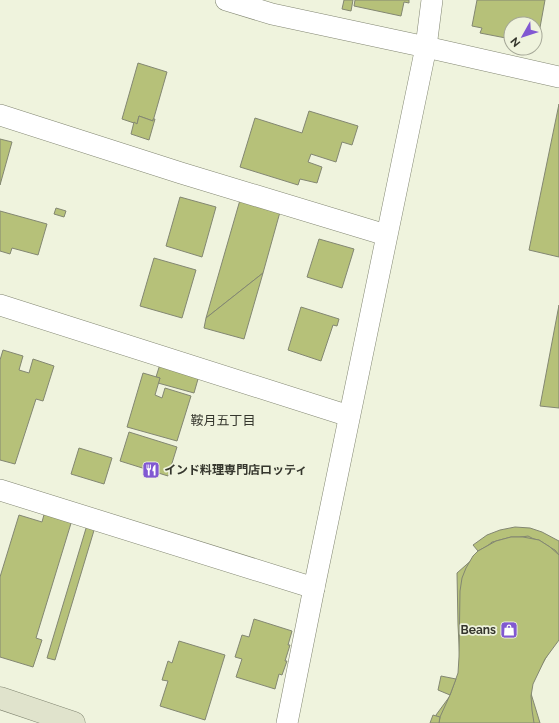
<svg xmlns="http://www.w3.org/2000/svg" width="559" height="723" viewBox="0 0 559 723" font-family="Raleway,'Noto Sans JP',sans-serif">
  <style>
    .building { fill: #b6c179; stroke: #838772 }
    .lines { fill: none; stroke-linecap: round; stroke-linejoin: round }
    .street-casing { stroke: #828672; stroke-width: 22 }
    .secondary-casing { stroke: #828672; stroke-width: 23 }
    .street { stroke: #fff; stroke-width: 21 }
    .secondary { stroke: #e0e3cc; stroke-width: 22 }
    .labels { text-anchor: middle; stroke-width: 3.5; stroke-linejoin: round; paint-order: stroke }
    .poi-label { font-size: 12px; font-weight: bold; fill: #35362d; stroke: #eff3dd; text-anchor: start }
    .neighbourhood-label { font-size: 13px; fill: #35362d; stroke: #eff3dd }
  </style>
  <rect width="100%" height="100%" fill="#eff3dd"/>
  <g class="building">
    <path d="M 344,0 L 353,0 L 351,11 L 342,9 Z"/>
    <path d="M 355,0 L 409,0 L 409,3 L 404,2 L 401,16 L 354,6 Z"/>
    <path d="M 477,0 L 545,0 L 537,44 L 535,44 L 535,24 L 511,24 L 511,39 L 480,33 L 482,28 L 472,26 Z"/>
    <path d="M 138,63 L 167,72 L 153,121 L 139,116 L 137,124 L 122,119 Z"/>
    <path d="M 559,104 L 559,257 L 529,250 Z"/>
    <path d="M 309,111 L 358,126 L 352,145 L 342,142 L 336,162 L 311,154 L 308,162 L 322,167 L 317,183 L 300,179 L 298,185 L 240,167 L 255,118 L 302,133 Z"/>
    <path d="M 139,116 L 153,121 L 153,119 L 155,119 L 149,140 L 131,134 L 134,122 L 137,124 Z"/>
    <path d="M 0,139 L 12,142 L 0,185 Z"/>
    <path d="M 180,197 L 216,207 L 202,257 L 166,246 Z"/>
    <path d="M 240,200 L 280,212 L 263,273 L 206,318 Z"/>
    <path d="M 56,208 L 66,211 L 64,217 L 54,214 Z"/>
    <path d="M 0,211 L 47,224 L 38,255 L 12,248 L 10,254 L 0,251 Z"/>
    <path d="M 319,239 L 354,249 L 342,288 L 307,277 Z"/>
    <path d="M 154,258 L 196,270 L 182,318 L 140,306 Z"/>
    <path d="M 263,273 L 244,339 L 204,328 L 206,318 Z"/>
    <path d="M 559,305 L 559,408 L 540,406 Z"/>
    <path d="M 301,307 L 339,319 L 337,326 L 333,325 L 321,361 L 288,350 Z"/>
    <path d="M 3,350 L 23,356 L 19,370 L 29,373 L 33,359 L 54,366 L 43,401 L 36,399 L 15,464 L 0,460 L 0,360 Z"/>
    <path d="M 161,361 L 200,372 L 194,393 L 158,383 L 160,378 L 156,377 Z"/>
    <path d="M 143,373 L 160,378 L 155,395 L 162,398 L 165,388 L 191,396 L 177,441 L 127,427 Z"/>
    <path d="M 129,432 L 177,447 L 168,476 L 120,461 Z"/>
    <path d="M 79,448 L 112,458 L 104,484 L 71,474 Z"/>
    <path d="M 45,511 L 72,520 L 36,638 L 42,640 L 33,667 L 0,657 L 0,577 L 19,515 L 42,522 Z"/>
    <path d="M 87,525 L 95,527 L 55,660 L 47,658 Z"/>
    <path d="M 515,527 L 530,528 L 542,532 L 557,540 L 559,541 L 559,555 L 550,547 L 539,540 L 523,537 L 511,537 L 496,541 L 478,551 L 473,545 L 487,535 L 500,530 Z"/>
    <path d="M 528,536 L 555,550 L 559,555 L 559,635 L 529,687 L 540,723 L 438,723 L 436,715 L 461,681 L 458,625 L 457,573 L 492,542 Z"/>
    <path d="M 511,537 L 523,537 L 539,540 L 550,547 L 559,555 L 559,640 L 545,659 L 533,684 L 531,696 L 532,710 L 534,723 L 439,723 L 440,717 L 450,695 L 458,673 L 459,657 L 460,591 L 462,578 L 466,568 L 473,556 L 478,551 L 496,541 Z"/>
    <path d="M 254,619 L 292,631 L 288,645 L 290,645 L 285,661 L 287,661 L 282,675 L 279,674 L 275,689 L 236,677 L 242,659 L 235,657 L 242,635 L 249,637 Z"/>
    <path d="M 179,641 L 225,655 L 205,720 L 160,706 L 168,681 L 162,680 L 168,661 L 172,663 Z"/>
    <path d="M 441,676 L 456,679 L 450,695 L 438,690 Z"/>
    <path d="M 433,715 L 440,717 L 439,723 L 430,723 Z"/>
  </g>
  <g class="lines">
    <g class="street-casing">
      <g id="street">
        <path d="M 226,0 L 272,14 L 426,47 L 559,77"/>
        <path d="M 0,115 L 181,173 L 386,235"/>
        <path d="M 0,305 L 349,416"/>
        <path d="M 0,490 L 314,588"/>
        <path d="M 287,723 L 314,588 L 426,47 L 432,0"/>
      </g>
    </g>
    <g class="secondary-casing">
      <path id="secondary" d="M 0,698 L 74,723"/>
    </g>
    <use href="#street" class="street"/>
    <use href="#secondary" class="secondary"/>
  </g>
  <defs>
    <g id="restaurant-square" transform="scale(0.9)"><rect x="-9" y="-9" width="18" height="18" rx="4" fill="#8158d2" stroke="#eff3dd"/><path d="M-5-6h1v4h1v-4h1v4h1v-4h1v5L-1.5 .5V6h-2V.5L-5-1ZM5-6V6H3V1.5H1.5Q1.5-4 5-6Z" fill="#fff"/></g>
    <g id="shop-square" transform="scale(0.9)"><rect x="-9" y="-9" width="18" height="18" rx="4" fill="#8158d2" stroke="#eff3dd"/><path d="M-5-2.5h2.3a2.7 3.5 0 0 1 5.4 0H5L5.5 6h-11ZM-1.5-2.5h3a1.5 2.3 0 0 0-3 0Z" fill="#fff"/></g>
  </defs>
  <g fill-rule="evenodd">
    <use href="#restaurant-square" x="151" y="470"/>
    <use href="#shop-square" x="509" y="630"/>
  </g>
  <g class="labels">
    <g class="poi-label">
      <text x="164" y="474">インド料理専門店ロッティ</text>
      <text x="496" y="634" text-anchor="end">Beans</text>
    </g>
    <g class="neighbourhood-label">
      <text x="223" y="425">鞍月五丁目</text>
    </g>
  </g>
  <g transform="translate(523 36) rotate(231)"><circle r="19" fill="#eff3dd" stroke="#a5a797"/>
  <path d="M0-3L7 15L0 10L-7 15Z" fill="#8158d2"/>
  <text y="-6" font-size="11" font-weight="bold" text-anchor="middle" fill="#35362d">N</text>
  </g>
</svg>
